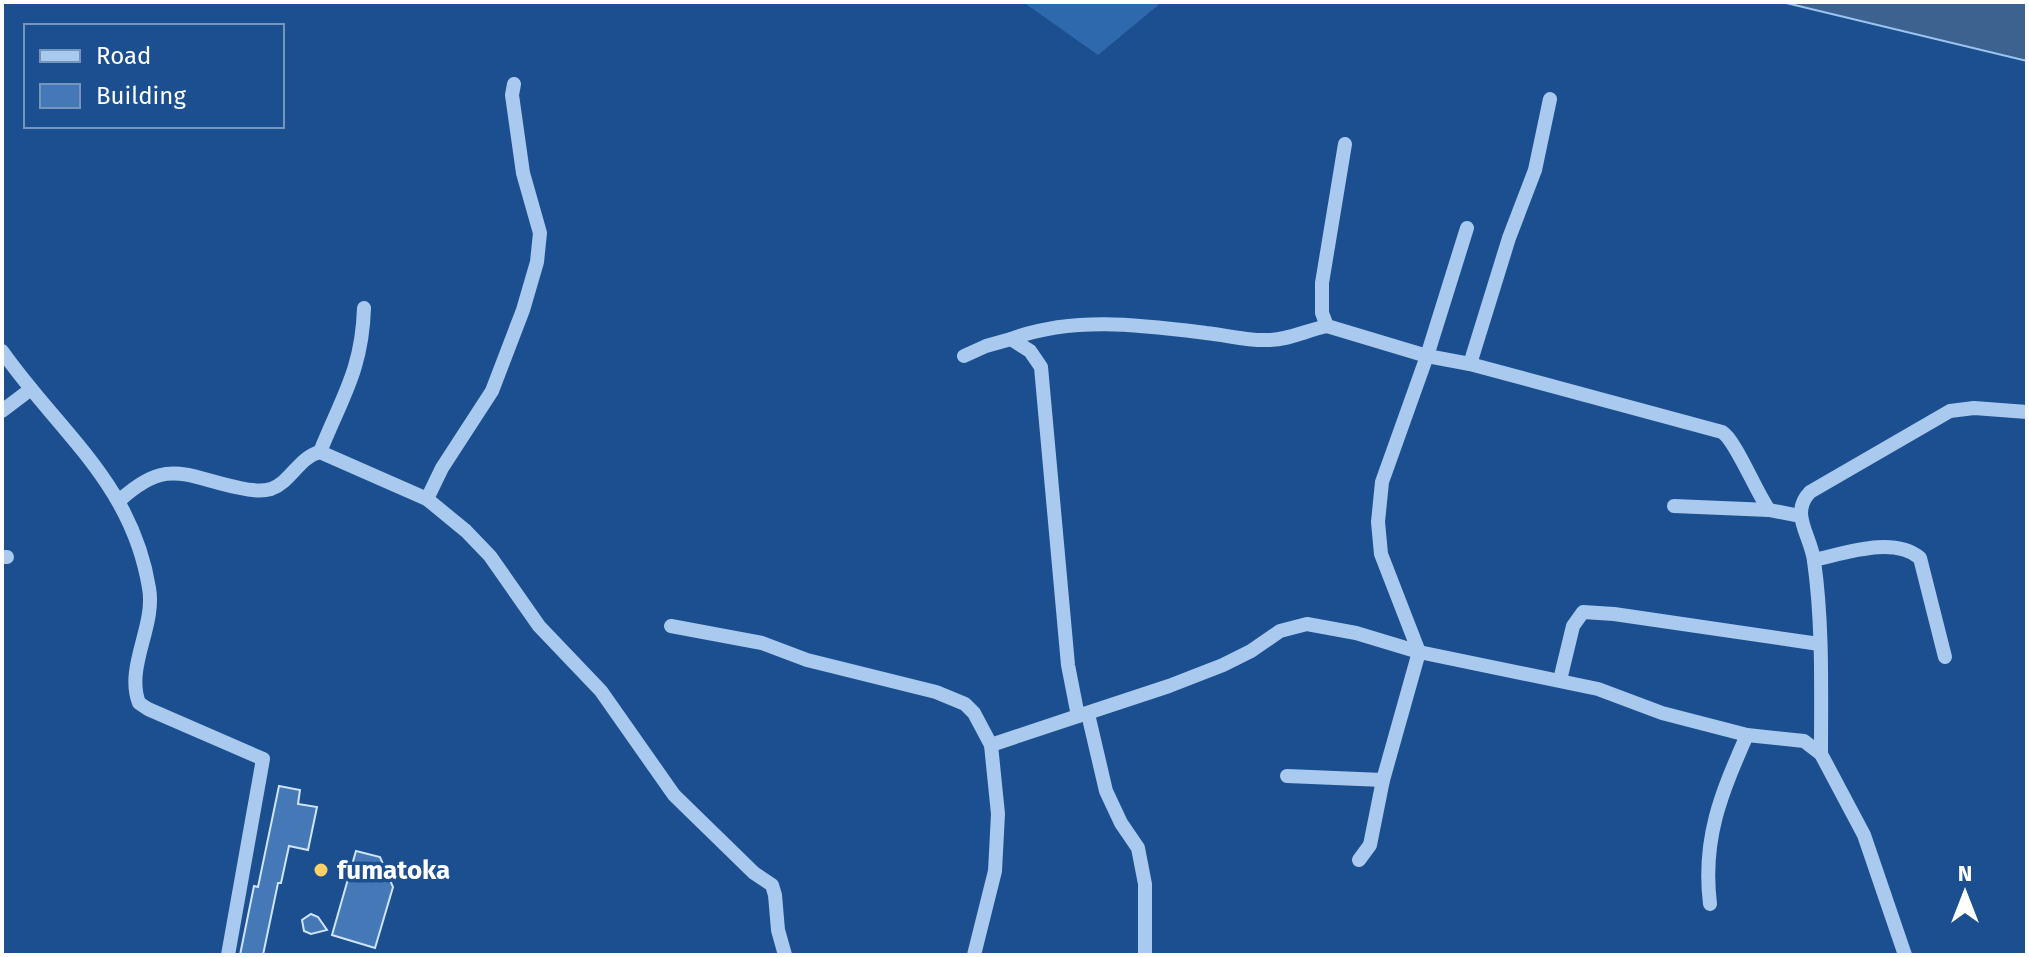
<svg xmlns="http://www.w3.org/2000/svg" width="2029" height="957" viewBox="0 0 2029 957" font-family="'Fira Sans',sans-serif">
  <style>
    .green { fill: #2e69ad }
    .water { fill: #3c6290; stroke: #9cc4f0; stroke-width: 2 }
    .building { fill: #4478b7; stroke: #cfe3fa; stroke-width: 2 }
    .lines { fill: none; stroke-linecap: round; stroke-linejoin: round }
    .minor { stroke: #a9c9ee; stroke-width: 14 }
    .poi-dot { fill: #ffd166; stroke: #1b4f8f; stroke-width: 3 }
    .labels { text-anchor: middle; stroke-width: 7; stroke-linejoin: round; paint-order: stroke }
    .poi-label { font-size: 26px; font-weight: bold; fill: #fff; stroke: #1b4f8f; text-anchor: start }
  </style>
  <rect width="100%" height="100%" fill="#1b4f8f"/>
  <path class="green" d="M 1023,2 L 1162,2 L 1098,55 Z"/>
  <path class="water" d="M 1782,2 L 2027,2 L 2027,61 Z"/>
  <g class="building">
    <path d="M 279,786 L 300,790 L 298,804 L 317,807 L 308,850 L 289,846 L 281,883 L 278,883 L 263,955 L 240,955 L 254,886 L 258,887 Z"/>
    <path d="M 356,851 L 380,857 L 393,887 L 375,948 L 332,935 Z"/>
    <path d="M 311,914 L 318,917 L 327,930 L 311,934 L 304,931 L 302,920 Z"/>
  </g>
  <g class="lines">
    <g class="minor">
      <path d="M 1345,144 L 1322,283 L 1322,313 L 1327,326 L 1427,356 L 1470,364 L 1722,432 C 1735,439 1757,494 1769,510"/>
      <path d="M 1011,339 C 1073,316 1141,325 1206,333 C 1227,335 1247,341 1268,340 C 1289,340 1307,330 1327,326"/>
      <path d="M 2,351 C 59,432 132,483 149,588 C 156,626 125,667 139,703 L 148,709 L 263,759 L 228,955"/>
      <path d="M 964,356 L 986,346 L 1011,339 L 1030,351 L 1041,367 L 1068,665 L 1078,716 L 1169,686 L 1223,665 L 1251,651 L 1280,631 L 1307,624 L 1356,633 L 1419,652 L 1598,689 L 1662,713 L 1747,735 L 1804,741 L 1821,754 L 1864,835 L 1905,955"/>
      <path d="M 1470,364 L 1509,238 L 1535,170 L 1550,99"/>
      <path d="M 2,411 L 31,389"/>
      <path d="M 320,452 C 342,397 362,370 364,308"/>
      <path d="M 427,499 L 442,468 L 492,391 L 523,310 L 537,262 L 540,233 L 523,173 L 512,95 L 514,84"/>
      <path d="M 119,501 C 168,456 185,477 240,488 C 249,490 261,492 271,489 C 291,482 299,457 320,452 L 427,499 L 466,531 L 490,556 L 539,626 L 601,691 L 674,795 L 754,873 L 772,885 L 775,895 L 778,930 L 785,955"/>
      <path d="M 1674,506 L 1769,510 L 1800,516"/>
      <path d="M 2,557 L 7,557"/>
      <path d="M 1814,560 C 1846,553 1893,536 1920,558 L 1945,657"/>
      <path d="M 671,626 L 762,643 L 807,660 L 936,692 L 965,704 L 974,713 L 991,745"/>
      <path d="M 1560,680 L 1573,626 L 1583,612 L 1614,614 L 1819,644"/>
      <path d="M 1088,714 L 1106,791 L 1121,823 L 1138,848 L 1145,884 L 1145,955"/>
      <path d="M 1821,754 C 1821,690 1823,624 1814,561 C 1811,535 1789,514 1810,492 L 1950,411 L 1974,408 L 2027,412"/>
      <path d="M 1287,776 L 1383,780"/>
      <path d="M 1359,860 L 1370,845 L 1383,780 L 1419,652 L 1381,554 L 1378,522 L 1382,482 L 1427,356 L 1467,228"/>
      <path d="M 1710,904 C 1702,839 1721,794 1747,735"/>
      <path d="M 974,955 L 995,871 L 998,814 L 991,745 L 1078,716"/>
    </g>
  </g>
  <circle class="poi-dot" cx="321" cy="870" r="8"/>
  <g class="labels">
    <g class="poi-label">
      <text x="337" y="879">fumatoka</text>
    </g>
  </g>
  <rect width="2029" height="957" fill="none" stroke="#ffffff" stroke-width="8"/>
  <rect x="24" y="24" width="260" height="104" fill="#1b4f8f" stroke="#7695bc" stroke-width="2"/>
  <rect x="40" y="50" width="40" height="12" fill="#a9c9ee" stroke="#7695bc" stroke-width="2"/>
  <text x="96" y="64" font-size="24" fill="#ffffff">Road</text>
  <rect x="40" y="84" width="40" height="24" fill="#4478b7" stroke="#7695bc" stroke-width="2"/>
  <text x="96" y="104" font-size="24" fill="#ffffff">Building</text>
  <g transform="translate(1965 893)" stroke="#1b4f8f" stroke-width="6" paint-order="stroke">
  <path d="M0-6L14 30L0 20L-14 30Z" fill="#ffffff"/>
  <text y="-12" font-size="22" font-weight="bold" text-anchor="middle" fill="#ffffff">N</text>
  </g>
</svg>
